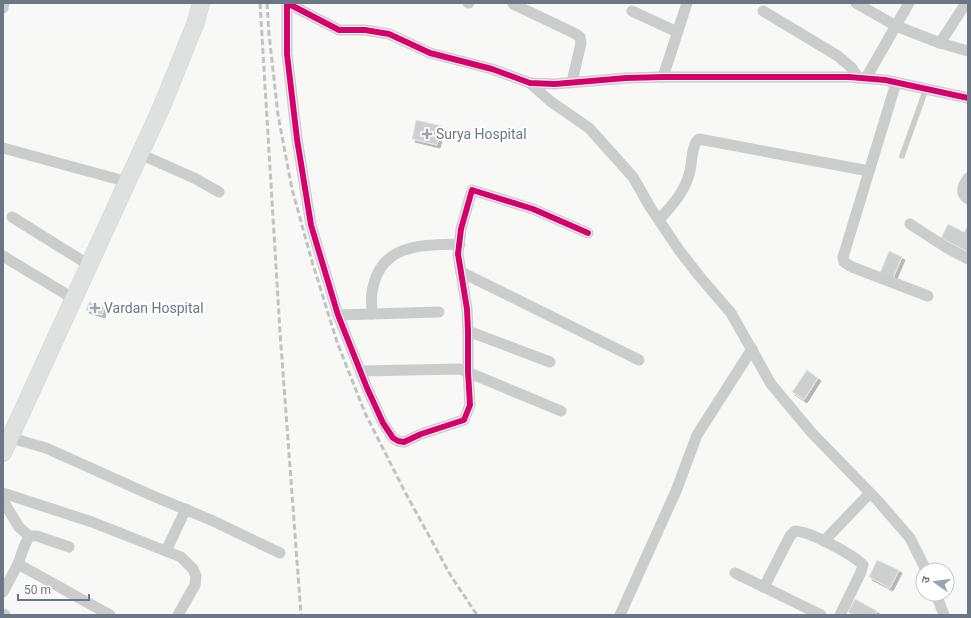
<svg xmlns="http://www.w3.org/2000/svg" width="971" height="618" viewBox="0 0 971 618" font-family="Roboto,'Noto Sans Devanagari',sans-serif">
  <style>
    .building { fill: #ced0d0; stroke: #e8e8e7; filter: url(#shadow) }
    .lines { fill: none; stroke-linecap: round; stroke-linejoin: round }
    .primary-casing { stroke: #d4d5d5; stroke-width: 18 }
    .service { stroke: #cbcccc; stroke-width: 5.5 }
    .minor { stroke: #cbcccc; stroke-width: 11 }
    .primary { stroke: #dfe0e0; stroke-width: 17 }
    .rail { stroke: #c1c2c4; stroke-width: 3; stroke-dasharray: 6 3; stroke-linecap: butt }
    .cycleway-casing { stroke: #fff; stroke-width: 8 }
    .cycleway { stroke: #d6006c; stroke-width: 6 }
    .poi-dot { fill: #9ba4ae; stroke: #fff; stroke-width: 1.5 }
    .labels { text-anchor: middle; stroke-width: 4; stroke-linejoin: round; paint-order: stroke }
    .poi-label { font-size: 14px; fill: #697786; stroke: #fff; text-anchor: start }
  </style>
  <defs>
    <filter id="shadow"><feDropShadow dx="3" dy="3" stdDeviation="0" flood-color="#0004"/></filter>
  </defs>
  <rect width="100%" height="100%" fill="#f8f8f7"/>
  <g class="building">
    <path d="M 416,120 L 442,126 L 437,145 L 412,139 Z"/>
    <path d="M 948,224 L 964,232 L 968,225 L 968,252 L 941,238 Z"/>
    <path d="M 889,251 L 902,257 L 893,278 L 880,273 Z"/>
    <path d="M 89,302 L 104,307 L 102,315 L 86,310 Z"/>
    <path d="M 807,370 L 818,378 L 804,400 L 792,392 Z"/>
    <path d="M 877,560 L 899,570 L 890,588 L 869,577 Z"/>
    <path d="M 855,599 L 877,611 L 875,615 L 853,615 L 848,612 Z"/>
  </g>
  <g class="lines">
    <g class="primary-casing">
      <path id="primary" d="M 3,453 L 162,106 L 196,22 L 201,3"/>
    </g>
    <path class="service" d="M 902,156 L 926,89"/>
    <g class="minor">
      <path d="M 287,3 L 287,54 L 297,139 L 311,225 L 338,315 L 367,388 L 383,423 L 393,438 L 398,441 L 404,442 L 421,434 L 464,420 L 470,405 L 468,372 L 468,331 L 467,309 L 458,254 L 461,229 L 472,190 L 533,209 L 588,233"/>
      <path d="M 287,3 L 339,30 L 365,30 L 389,34 L 430,53 L 492,69 L 530,83 L 555,84 L 626,78 L 663,77 L 849,77 L 885,80 L 968,98"/>
      <path d="M 468,3 L 469,3"/>
      <path d="M 856,3 L 896,26 L 940,43 L 966,3"/>
      <path d="M 513,4 L 576,34 L 580,37 L 581,43 L 572,82"/>
      <path d="M 3,8 L 4,3"/>
      <path d="M 632,11 L 677,32"/>
      <path d="M 763,11 L 838,56 L 852,68 L 858,78"/>
      <path d="M 940,43 L 968,51"/>
      <path d="M 663,77 L 687,3"/>
      <path d="M 866,78 L 909,3"/>
      <path d="M 530,83 L 550,101 L 589,128 L 633,177 L 650,207 L 679,250 L 700,277 L 731,313 L 771,384 L 811,432 L 878,501 L 910,538 L 926,570"/>
      <path d="M 896,83 L 843,257 L 844,262 L 852,267 L 928,296"/>
      <path d="M 3,148 L 128,182"/>
      <path d="M 140,154 L 194,178 L 219,192"/>
      <path d="M 968,178 C 963,186 959,193 968,199"/>
      <path d="M 12,217 L 89,265"/>
      <path d="M 659,220 C 673,204 685,192 690,171 C 692,162 692,143 699,139 L 869,171"/>
      <path d="M 910,224 L 947,248 L 968,259"/>
      <path d="M 3,256 L 74,299"/>
      <path d="M 461,272 L 639,360"/>
      <path d="M 372,314 C 372,307 371,299 372,292 C 380,243 421,245 460,244"/>
      <path d="M 338,315 L 439,312"/>
      <path d="M 468,331 L 550,362"/>
      <path d="M 361,371 L 460,369 L 561,411"/>
      <path d="M 4,436 L 46,448 L 153,496 L 211,520 L 280,553"/>
      <path d="M 3,493 L 92,522 L 181,557 L 193,569 L 196,576 L 195,585 L 178,615"/>
      <path d="M 3,501 L 19,527 L 29,536"/>
      <path d="M 824,541 L 870,493"/>
      <path d="M 166,551 L 186,509"/>
      <path d="M 18,564 L 110,615"/>
      <path d="M 735,573 L 821,615"/>
      <path d="M 764,587 L 790,536 L 795,531 C 811,532 852,554 863,565 L 861,572 L 840,615"/>
      <path d="M 3,592 L 18,564 L 24,547 L 29,536 L 37,536 L 69,547"/>
      <path d="M 936,594 L 944,615"/>
      <path d="M 3,614 L 5,615"/>
      <path d="M 620,615 L 676,491 L 697,435 L 752,349"/>
    </g>
    <use href="#primary" class="primary"/>
    <g class="rail">
      <path d="M 260,3 L 280,332 L 301,615"/>
      <path d="M 267,3 L 269,34 L 278,115 L 292,189 L 311,258 L 337,342 L 365,413 L 405,492 L 451,576 L 477,615"/>
    </g>
    <g class="cycleway-casing">
      <g id="cycleway">
        <path d="M 287,3 L 287,54 L 297,139 L 311,225 L 338,315 L 367,388 L 383,423 L 393,438 L 398,441 L 404,442 L 421,434 L 464,420 L 470,405 L 468,372 L 468,331 L 467,309 L 458,254 L 461,229 L 472,190 L 533,209 L 588,233"/>
        <path d="M 287,3 L 339,30 L 365,30 L 389,34 L 430,53 L 492,69 L 530,83 L 555,84 L 626,78 L 663,77 L 849,77 L 885,80 L 968,98"/>
      </g>
    </g>
    <use href="#cycleway" class="cycleway"/>
  </g>
  <g class="poi-dot">
    <path d="M425 128h4v4h4v4h-4v4h-4v-4h-4v-4h4z"/>
    <path d="M93 302h4v4h4v4h-4v4h-4v-4h-4v-4h4z"/>
  </g>
  <g class="labels">
    <g class="poi-label">
      <text x="436" y="139">Surya Hospital</text>
      <text x="104" y="313">Vardan Hospital</text>
    </g>
  </g>
  <rect width="971" height="618" fill="none" stroke="#697786" stroke-width="8"/>
  <g transform="translate(935 582) rotate(284)"><circle r="19" fill="#ffffff" stroke="#c3c9cf"/>
  <path d="M0-3L7 15L0 10L-7 15Z" fill="#9ba4ae"/>
  <text y="-6" font-size="11" font-weight="bold" text-anchor="middle" fill="#697786">उ</text>
  </g>
  <path d="M18 594v6h71v-6" fill="none" stroke="#697786" stroke-width="2"/>
  <text x="24" y="594" font-size="12" fill="#697786" stroke="#ffffff" stroke-width="3" paint-order="stroke">50 m</text>
</svg>
